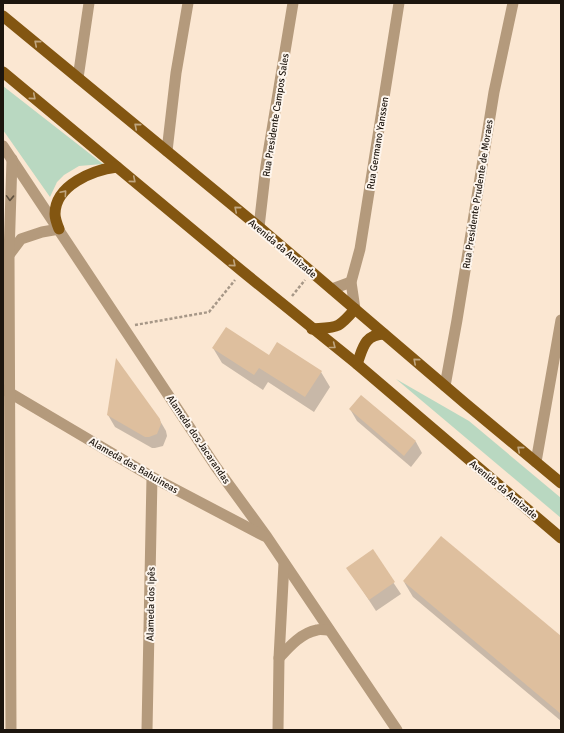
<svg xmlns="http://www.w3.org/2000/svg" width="564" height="733" viewBox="0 0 564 733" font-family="Signika,sans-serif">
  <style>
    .green { fill: #b9d8c1 }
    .shadow { fill: #0003 }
    .building { fill: #debf9e }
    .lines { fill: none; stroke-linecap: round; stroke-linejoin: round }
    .path { stroke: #a69787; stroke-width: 2.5; stroke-dasharray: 3 2; stroke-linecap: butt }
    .minor { stroke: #b49a7c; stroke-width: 11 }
    .primary { stroke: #835611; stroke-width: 11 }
    .oneway { stroke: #c0a680 }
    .oneway2 { stroke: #60513f }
    .labels { text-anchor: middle; stroke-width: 4; stroke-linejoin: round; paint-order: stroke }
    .street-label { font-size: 10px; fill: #1c150e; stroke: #fef6ee }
  </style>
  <rect width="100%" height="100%" fill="#fbe7d2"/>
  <g class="green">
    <path d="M 3,86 L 103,164 L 79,166 L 64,175 L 57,182 L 50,197 L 3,130 Z"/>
    <path d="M 396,379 L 469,421 L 561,498 L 561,518 Z"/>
  </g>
  <g class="shadow">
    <path d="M 277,344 L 321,372 L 330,387 L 314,412 L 268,382 L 263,390 L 222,363 L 213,348 L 269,356 Z"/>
    <path d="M 361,396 L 416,442 L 422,453 L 411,467 L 357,421 L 350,409 Z"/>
    <path d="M 108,415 L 159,419 L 166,431 L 167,436 L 163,446 L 155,448 L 152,448 L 115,427 Z"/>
    <path d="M 372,551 L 401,594 L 376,611 L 348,568 Z"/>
    <path d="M 404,582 L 561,637 L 561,721 L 413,597 Z"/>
  </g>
  <g class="building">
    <path d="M 226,327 L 269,355 L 277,342 L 322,371 L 305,397 L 259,368 L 254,375 L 212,348 Z"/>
    <path d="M 116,358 L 160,419 L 161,424 L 157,434 L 149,437 L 145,437 L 107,415 Z"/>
    <path d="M 361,395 L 416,441 L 404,456 L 349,409 Z"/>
    <path d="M 441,536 L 561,636 L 561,714 L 403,581 Z"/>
    <path d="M 373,549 L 395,582 L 369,600 L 346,568 Z"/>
  </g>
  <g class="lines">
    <g class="path">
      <path d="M 292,296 L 305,280"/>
      <path d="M 135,325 L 209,312 L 235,280"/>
    </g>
    <g class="minor">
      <path d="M 78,78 L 89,3"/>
      <path d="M 3,146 L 216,467 L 267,537 L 397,730"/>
      <path d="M 167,151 L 176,73 L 188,3"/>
      <path d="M 259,227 L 266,166 L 293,3"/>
      <path d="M 9,255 L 21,239 L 42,232 L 59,229"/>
      <path d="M 332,289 L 351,282"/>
      <path d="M 355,309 L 351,282 L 360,249 L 399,3"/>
      <path d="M 445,386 L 457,320 L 494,92 L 513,3"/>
      <path d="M 5,390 L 152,477 L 264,536"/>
      <path d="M 536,462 L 561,320"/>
      <path d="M 279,658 C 289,647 301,633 317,630 C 320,629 325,630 329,630"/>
      <path d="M 11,730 L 9,256 L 12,159"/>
      <path d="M 147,730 L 152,477"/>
      <path d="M 278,730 L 279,658 L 284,563"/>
    </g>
    <g class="primary">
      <path d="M 3,16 L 259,227 L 466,404 L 561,483"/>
      <path d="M 3,72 L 242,271 L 357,364 L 561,538"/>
      <path d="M 59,229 C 57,224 55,219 55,214 C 55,185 93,170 117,167"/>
      <path d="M 312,329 C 338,327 338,329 355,309"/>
      <path d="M 357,364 C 363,348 364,335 384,334"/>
    </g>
  </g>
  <defs><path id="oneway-chevron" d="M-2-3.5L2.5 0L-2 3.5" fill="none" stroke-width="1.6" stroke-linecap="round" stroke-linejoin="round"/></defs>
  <g class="oneway">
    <use href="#oneway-chevron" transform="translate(37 43) rotate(-140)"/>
    <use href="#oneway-chevron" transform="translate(33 97) rotate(40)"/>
    <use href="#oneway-chevron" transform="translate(137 126) rotate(-140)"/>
    <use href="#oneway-chevron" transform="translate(133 180) rotate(40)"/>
    <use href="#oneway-chevron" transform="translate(64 193) rotate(-49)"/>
    <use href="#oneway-chevron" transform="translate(237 209) rotate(-140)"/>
    <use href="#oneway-chevron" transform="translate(233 264) rotate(40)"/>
    <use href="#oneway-chevron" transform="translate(333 346) rotate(38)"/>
    <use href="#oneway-chevron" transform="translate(416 361) rotate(-139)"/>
    <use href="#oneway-chevron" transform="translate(520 449) rotate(-140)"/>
  </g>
  <use class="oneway2" href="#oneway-chevron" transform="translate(10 198) rotate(92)"/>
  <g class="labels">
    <g class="street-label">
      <text transform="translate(275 115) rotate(-81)" y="4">Rua Presidente Campos Sales</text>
      <text transform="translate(377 143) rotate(-81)" y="4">Rua Germano Yanssen</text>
      <text transform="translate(477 194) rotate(-81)" y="4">Rua Presidente Prudente de Moraes</text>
      <text transform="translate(283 248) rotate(40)" y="4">Avenida da Amizade</text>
      <text transform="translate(199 439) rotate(56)" y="4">Alameda dos Jacarandas</text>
      <text transform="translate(134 465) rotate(30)" y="4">Alameda das Bahuineas</text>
      <text transform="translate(504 489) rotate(40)" y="4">Avenida da Amizade</text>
      <text transform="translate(150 604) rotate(-89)" y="4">Alameda dos Ipês</text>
    </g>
  </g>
  <rect width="564" height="733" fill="none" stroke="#1c150e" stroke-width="8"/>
</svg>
